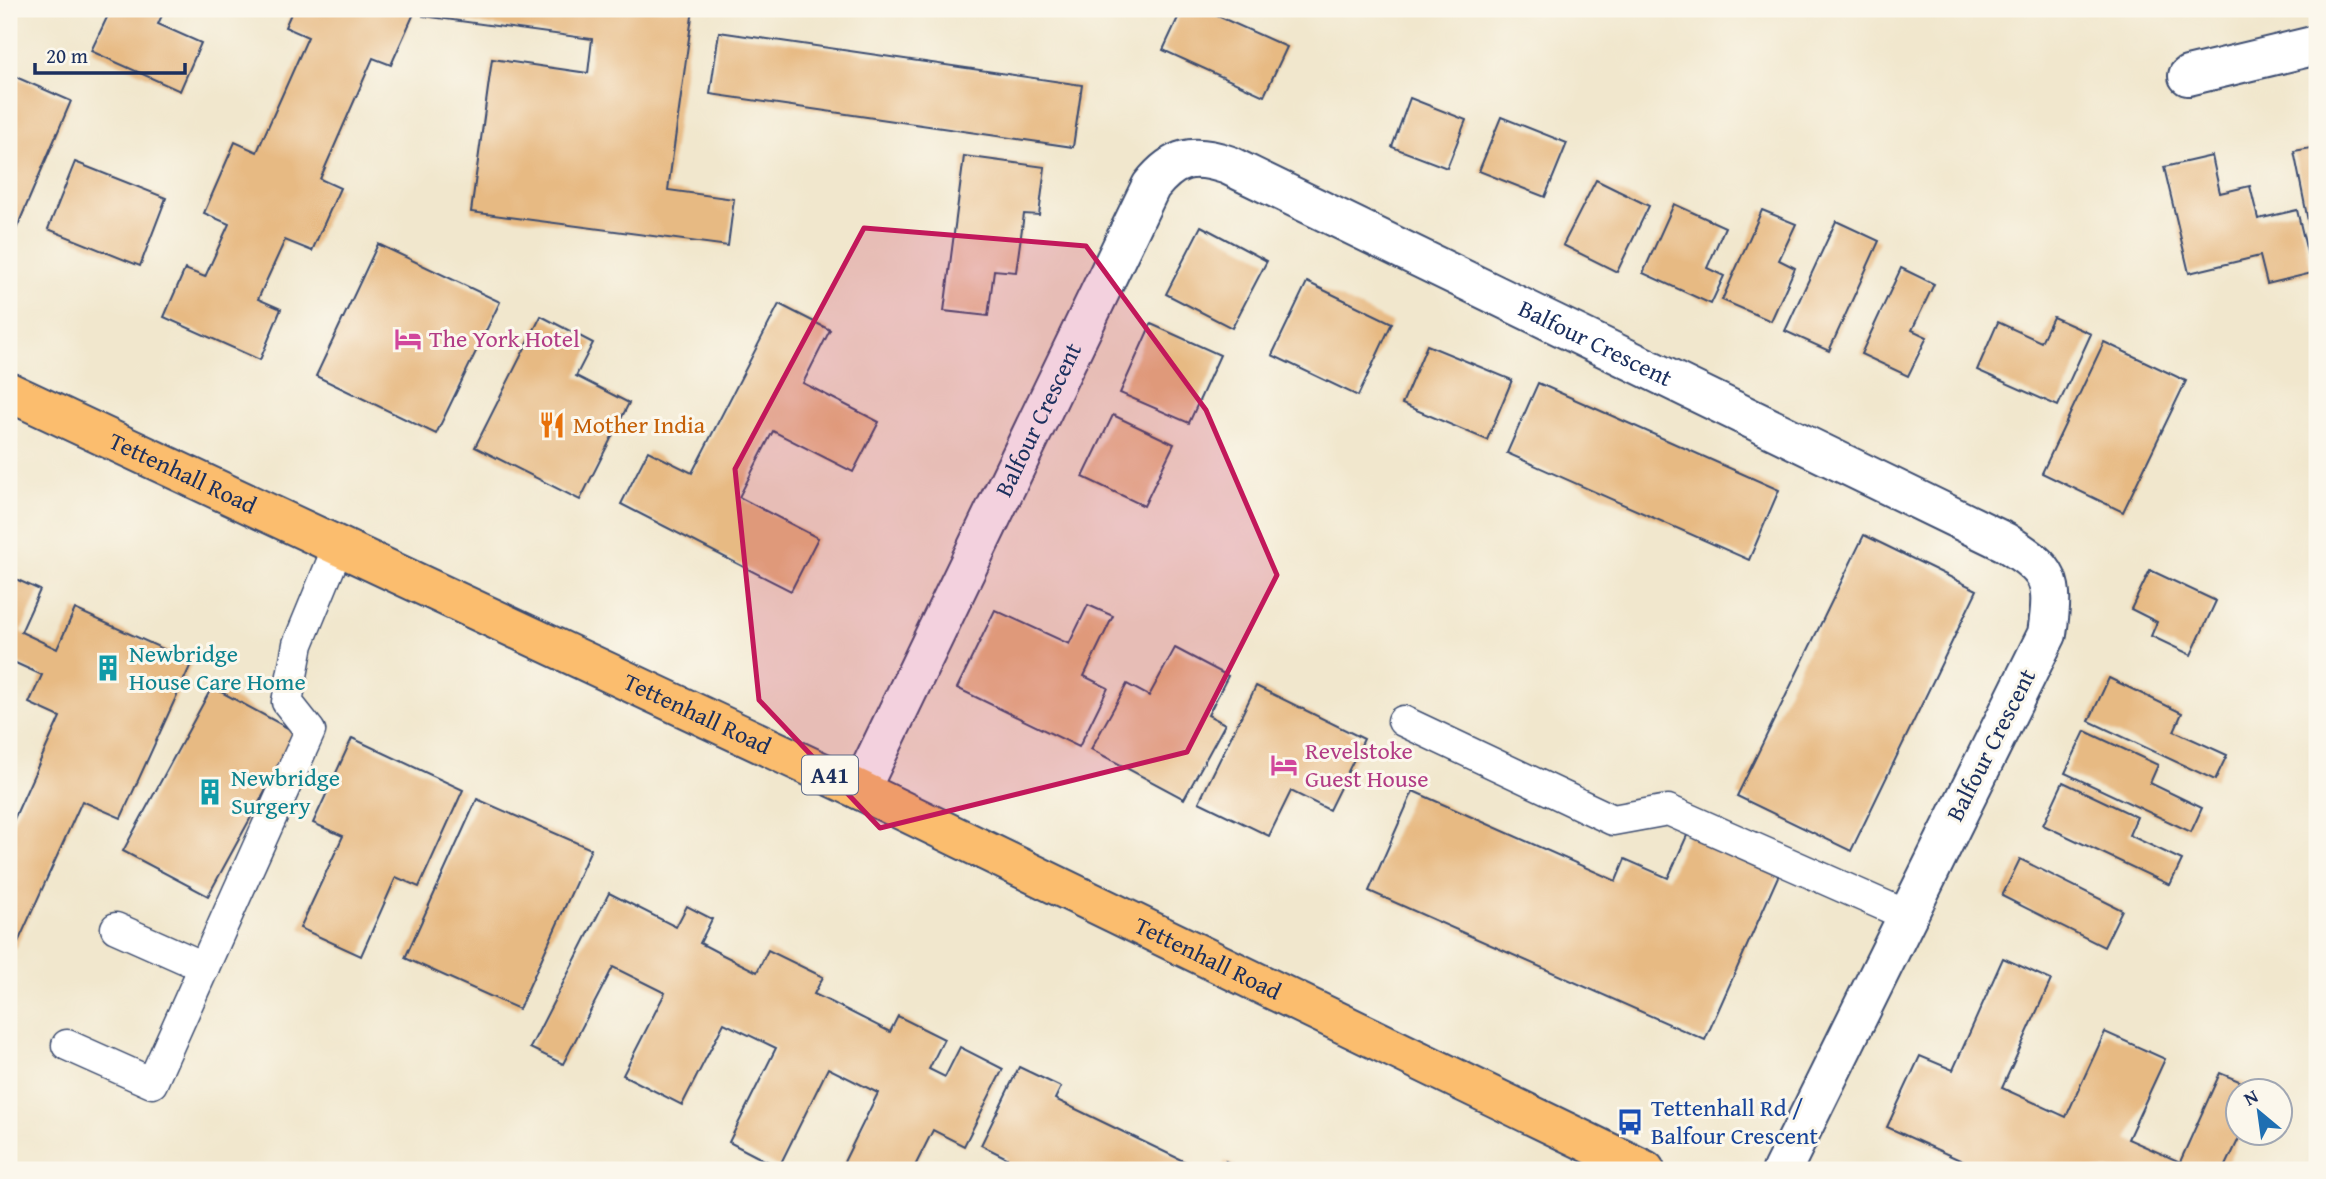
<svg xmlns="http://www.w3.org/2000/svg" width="2326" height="1179" viewBox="0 0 2326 1179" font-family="'Gentium Book Plus',serif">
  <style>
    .building { fill: #e7ba83 }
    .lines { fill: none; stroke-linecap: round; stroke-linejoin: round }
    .lane-casing { stroke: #3b4b6f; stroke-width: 33 }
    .street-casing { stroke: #3b4b6f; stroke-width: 42 }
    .highway-casing { stroke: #3b4b6f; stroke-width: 42 }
    .lane { stroke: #fff; stroke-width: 30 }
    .street { stroke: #fff; stroke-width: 38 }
    .highway { stroke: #fbbd6e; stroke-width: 38 }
    .marked { fill: #c2185b; fill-opacity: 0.2; stroke: #c2185b; stroke-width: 5; stroke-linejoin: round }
    .labels { text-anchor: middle; stroke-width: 6; stroke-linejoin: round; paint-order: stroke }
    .shield { fill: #fbf7ec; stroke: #5e6b89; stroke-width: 2 }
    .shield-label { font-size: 23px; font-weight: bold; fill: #1b2f5e }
    .hotel-label { font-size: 24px; fill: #b23c85; stroke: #fbf7ec; text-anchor: start }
    .street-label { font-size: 24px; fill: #1b2f5e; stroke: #fbf7ec }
    .food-label { font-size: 24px; fill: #c56008; stroke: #fbf7ec; text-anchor: start }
    .culture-label { font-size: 24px; fill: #0d838f; stroke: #fbf7ec; text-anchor: start }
    .transit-label { font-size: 24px; fill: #164399; stroke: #fbf7ec; text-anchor: start }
  </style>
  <rect width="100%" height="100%" fill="#fbf7ec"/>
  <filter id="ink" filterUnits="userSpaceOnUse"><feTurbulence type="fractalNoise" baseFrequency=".0143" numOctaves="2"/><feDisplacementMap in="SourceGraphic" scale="14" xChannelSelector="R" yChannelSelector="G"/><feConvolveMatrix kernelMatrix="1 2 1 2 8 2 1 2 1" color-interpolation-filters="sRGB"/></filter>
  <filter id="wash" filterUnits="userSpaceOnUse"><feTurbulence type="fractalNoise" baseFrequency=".00686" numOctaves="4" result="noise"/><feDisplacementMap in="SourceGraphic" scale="28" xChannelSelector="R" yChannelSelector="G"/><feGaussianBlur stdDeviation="1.57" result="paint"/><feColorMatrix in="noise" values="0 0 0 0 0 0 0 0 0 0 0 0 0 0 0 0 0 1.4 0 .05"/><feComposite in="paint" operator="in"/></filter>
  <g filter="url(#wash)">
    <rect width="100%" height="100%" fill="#f1e7cd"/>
    <g id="blocks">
      <g class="building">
        <path d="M 111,9 L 165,9 L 158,24 L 201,43 L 180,91 L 91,51 Z"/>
        <path d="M 293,9 L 416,9 L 391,65 L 373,58 L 320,179 L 340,188 L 312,251 L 285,240 L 258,299 L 281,309 L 260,360 L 164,317 L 185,269 L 205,277 L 229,224 L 204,213 L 235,142 L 257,152 L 308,37 L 285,27 Z"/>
        <path d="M 424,9 L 693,9 L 668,190 L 734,199 L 728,246 L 471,212 L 492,59 L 588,73 L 592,39 L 423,16 Z"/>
        <path d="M 1182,9 L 1202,9 L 1287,47 L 1264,96 L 1163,50 Z"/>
        <path d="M 719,32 L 1082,85 L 1073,147 L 710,94 Z"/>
        <path d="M 9,74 L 71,101 L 9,246 Z"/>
        <path d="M 1410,98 L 1466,120 L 1447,168 L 1392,147 Z"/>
        <path d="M 1501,117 L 1567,143 L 1545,197 L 1479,171 Z"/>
        <path d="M 2317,147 L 2317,225 L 2309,226 L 2294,151 Z"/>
        <path d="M 964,156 L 1045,167 L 1039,215 L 1024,214 L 1016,272 L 994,270 L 988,316 L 944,311 Z"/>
        <path d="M 2212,156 L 2220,193 L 2250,186 L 2258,219 L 2297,210 L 2312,273 L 2267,284 L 2260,256 L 2189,273 L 2164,167 Z"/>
        <path d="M 75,162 L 166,198 L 140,266 L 48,229 Z"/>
        <path d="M 1596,180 L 1649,206 L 1617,272 L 1563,245 Z"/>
        <path d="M 1674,204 L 1725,227 L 1707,268 L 1724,276 L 1711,304 L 1643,273 Z"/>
        <path d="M 1762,210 L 1796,224 L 1779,260 L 1795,268 L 1771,321 L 1722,300 Z"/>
        <path d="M 1836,221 L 1879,241 L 1829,351 L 1785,331 Z"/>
        <path d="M 1201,226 L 1267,261 L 1232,328 L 1166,294 Z"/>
        <path d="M 378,244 L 500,302 L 436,434 L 316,376 Z"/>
        <path d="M 1901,268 L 1934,284 L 1912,330 L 1927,337 L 1908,376 L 1861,354 Z"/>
        <path d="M 1307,282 L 1392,323 L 1358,396 L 1272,355 Z"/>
        <path d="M 779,304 L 830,330 L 803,383 L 879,422 L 853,472 L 773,431 L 739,497 L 818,538 L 791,591 L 621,504 L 648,451 L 692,473 Z"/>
        <path d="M 541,316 L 593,343 L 576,376 L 629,403 L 580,500 L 475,447 Z"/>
        <path d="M 2053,317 L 2091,334 L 2058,406 L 1977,370 L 1998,322 L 2041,342 Z"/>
        <path d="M 1151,324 L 1220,355 L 1189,423 L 1120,393 Z"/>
        <path d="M 2104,342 L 2186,381 L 2123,512 L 2042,473 Z"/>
        <path d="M 1427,345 L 1512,380 L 1487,440 L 1402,404 Z"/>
        <path d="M 1538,383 L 1779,490 L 1749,560 L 1507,453 Z"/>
        <path d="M 1113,415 L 1174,444 L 1144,506 L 1083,477 Z"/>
        <path d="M 1864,535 L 1977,590 L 1851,851 L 1737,796 Z"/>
        <path d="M 2150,570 L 2216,601 L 2191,655 L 2151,636 L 2157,622 L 2131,609 Z"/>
        <path d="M 9,576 L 40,590 L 21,632 L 57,649 L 75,609 L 192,662 L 121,818 L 82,801 L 15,949 L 9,946 L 9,830 L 60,717 L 29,703 L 42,675 L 9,660 Z"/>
        <path d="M 1088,605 L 1113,616 L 1084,676 L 1108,688 L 1079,747 L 957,688 L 995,610 L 1069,644 Z"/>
        <path d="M 1175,648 L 1228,676 L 1208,715 L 1225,724 L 1184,799 L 1091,749 L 1127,684 L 1149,696 Z"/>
        <path d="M 2109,678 L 2182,713 L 2174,731 L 2227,755 L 2215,780 L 2089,721 Z"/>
        <path d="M 1256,686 L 1364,739 L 1329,810 L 1291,791 L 1269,836 L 1199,802 Z"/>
        <path d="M 212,687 L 297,733 L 208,896 L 123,851 Z"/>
        <path d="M 2085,731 L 2158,765 L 2150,783 L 2202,808 L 2191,832 L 2065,773 Z"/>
        <path d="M 352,738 L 463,790 L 419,887 L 396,877 L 361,956 L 300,928 L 343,836 L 313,823 Z"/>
        <path d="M 2063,782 L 2137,817 L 2129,835 L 2182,860 L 2170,885 L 2043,825 Z"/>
        <path d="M 1413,791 L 1616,881 L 1625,859 L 1668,878 L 1689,831 L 1780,872 L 1705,1040 L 1369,891 Z"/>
        <path d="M 477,799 L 591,849 L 519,1009 L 405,958 Z"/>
        <path d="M 2020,859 L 2122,910 L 2104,947 L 2002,896 Z"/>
        <path d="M 609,893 L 676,927 L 687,906 L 712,919 L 700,943 L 721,954 L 757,972 L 768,950 L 823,977 L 814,994 L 833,1003 L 890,1032 L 898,1016 L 944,1039 L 929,1069 L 945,1077 L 960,1047 L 1003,1069 L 964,1146 L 933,1130 L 913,1170 L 840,1170 L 878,1093 L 828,1068 L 779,1167 L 756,1156 L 729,1142 L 776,1048 L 724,1023 L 682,1105 L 623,1075 L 665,993 L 613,967 L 563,1064 L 530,1048 Z"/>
        <path d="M 2003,958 L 2051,980 L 2002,1088 L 2066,1117 L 2105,1032 L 2165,1059 L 2128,1139 L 2180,1162 L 2220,1073 L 2263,1091 L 2238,1091 L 2241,1134 L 2224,1170 L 1982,1170 L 1887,1127 L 1920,1056 L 1953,1070 Z"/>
        <path d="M 1019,1067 L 1061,1087 L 1055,1099 L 1202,1170 L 1001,1170 L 1007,1158 L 981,1145 Z"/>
        <path d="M 1225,1161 L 1244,1170 L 1221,1170 Z"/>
      </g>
    </g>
  </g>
  <g filter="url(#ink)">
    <use href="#blocks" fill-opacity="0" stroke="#3b4b6f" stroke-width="2"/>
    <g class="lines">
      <g class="lane-casing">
        <g id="lane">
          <path d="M 1403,721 L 1613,820 L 1668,810 L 1906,915"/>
          <path d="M 116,928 L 204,967"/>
          <path d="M 67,1045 L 152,1083 L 310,731 L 287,702 L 298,644 L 338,547"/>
        </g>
      </g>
      <g class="street-casing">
        <g id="street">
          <path d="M 2188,76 L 2317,45"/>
          <path id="s1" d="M 860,790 L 1151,186 C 1174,157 1193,153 1228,165 L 2005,542 C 2051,571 2055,579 2047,634 L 1782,1170"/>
        </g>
      </g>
      <g class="highway-casing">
        <g id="highway">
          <path id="s2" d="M 9,392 L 860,790 L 1645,1170"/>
        </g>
      </g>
      <use href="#lane" class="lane"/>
      <use href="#street" class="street"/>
      <use href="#highway" class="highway"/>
    </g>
  </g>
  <path class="marked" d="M 864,228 L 1086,246 L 1206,410 L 1277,575 L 1187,752 L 880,828 L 759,700 L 735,469 Z"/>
  <defs>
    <g id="hotel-bare" transform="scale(2.1)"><path d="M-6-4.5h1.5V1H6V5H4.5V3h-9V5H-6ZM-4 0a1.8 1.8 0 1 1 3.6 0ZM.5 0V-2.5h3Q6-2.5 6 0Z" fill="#d1479c" stroke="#fbf7ec" stroke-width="2.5" paint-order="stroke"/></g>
    <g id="restaurant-bare" transform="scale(2.1)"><path d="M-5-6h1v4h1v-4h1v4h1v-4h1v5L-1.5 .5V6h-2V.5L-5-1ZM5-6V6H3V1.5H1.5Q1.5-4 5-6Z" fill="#e8710a" stroke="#fbf7ec" stroke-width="2.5" paint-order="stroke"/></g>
    <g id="building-bare" transform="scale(2.1)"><path d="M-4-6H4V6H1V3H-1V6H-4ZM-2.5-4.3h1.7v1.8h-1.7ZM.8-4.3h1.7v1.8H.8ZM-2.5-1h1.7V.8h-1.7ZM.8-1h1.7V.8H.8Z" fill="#0f9aa8" stroke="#fbf7ec" stroke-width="2.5" paint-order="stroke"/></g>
    <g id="bus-bare" transform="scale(2.1)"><path d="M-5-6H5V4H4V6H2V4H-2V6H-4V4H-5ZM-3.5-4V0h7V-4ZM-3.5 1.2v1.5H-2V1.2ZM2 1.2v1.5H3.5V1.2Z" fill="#1a4fb4" stroke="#fbf7ec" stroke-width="2.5" paint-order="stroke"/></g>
  </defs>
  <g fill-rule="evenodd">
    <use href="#hotel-bare" x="408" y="339"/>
    <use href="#restaurant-bare" x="552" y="425"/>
    <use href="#building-bare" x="108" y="668"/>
    <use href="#hotel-bare" x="1284" y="765"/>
    <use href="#building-bare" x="210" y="792"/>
    <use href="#bus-bare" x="1630" y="1122"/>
  </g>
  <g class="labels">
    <rect class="shield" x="802" y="755.5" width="56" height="39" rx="5"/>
    <g class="shield-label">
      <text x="830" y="783">A41</text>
    </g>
    <g class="hotel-label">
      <text x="429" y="347">The York Hotel</text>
      <text x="1305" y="759">Revelstoke<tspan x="1305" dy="28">Guest House</tspan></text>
    </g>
    <g class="street-label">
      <text dy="8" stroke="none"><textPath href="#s1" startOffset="1166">Balfour Crescent</textPath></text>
      <text dy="8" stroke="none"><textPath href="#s1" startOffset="411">Balfour Crescent</textPath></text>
      <text dy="8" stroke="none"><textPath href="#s2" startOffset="192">Tettenhall Road</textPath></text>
      <text dy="8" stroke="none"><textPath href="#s2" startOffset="760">Tettenhall Road</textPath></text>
      <text transform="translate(1991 745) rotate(-63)" y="8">Balfour Crescent</text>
      <text dy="8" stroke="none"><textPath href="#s2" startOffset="1326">Tettenhall Road</textPath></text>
    </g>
    <g class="food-label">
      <text x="573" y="433">Mother India</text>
    </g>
    <g class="culture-label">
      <text x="129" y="662">Newbridge<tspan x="129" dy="28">House Care Home</tspan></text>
      <text x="231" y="786">Newbridge<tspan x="231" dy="28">Surgery</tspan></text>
    </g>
    <g class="transit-label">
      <text x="1651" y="1116">Tettenhall Rd /<tspan x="1651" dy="28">Balfour Crescent</tspan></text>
    </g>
  </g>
  <rect width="2326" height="1179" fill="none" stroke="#fbf7ec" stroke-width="35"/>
  <g transform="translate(2259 1112) rotate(331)"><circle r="33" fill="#fbf7ec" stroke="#a1a7b3" stroke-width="2"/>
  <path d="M0-5L12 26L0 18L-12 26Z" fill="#1f6fb2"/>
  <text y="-10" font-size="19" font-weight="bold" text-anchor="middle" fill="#1b2f5e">N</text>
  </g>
  <path d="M35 63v10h150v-10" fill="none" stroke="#1b2f5e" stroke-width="3.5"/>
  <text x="46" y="63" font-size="21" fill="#1b2f5e" stroke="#fbf7ec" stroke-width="5" paint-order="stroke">20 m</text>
</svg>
